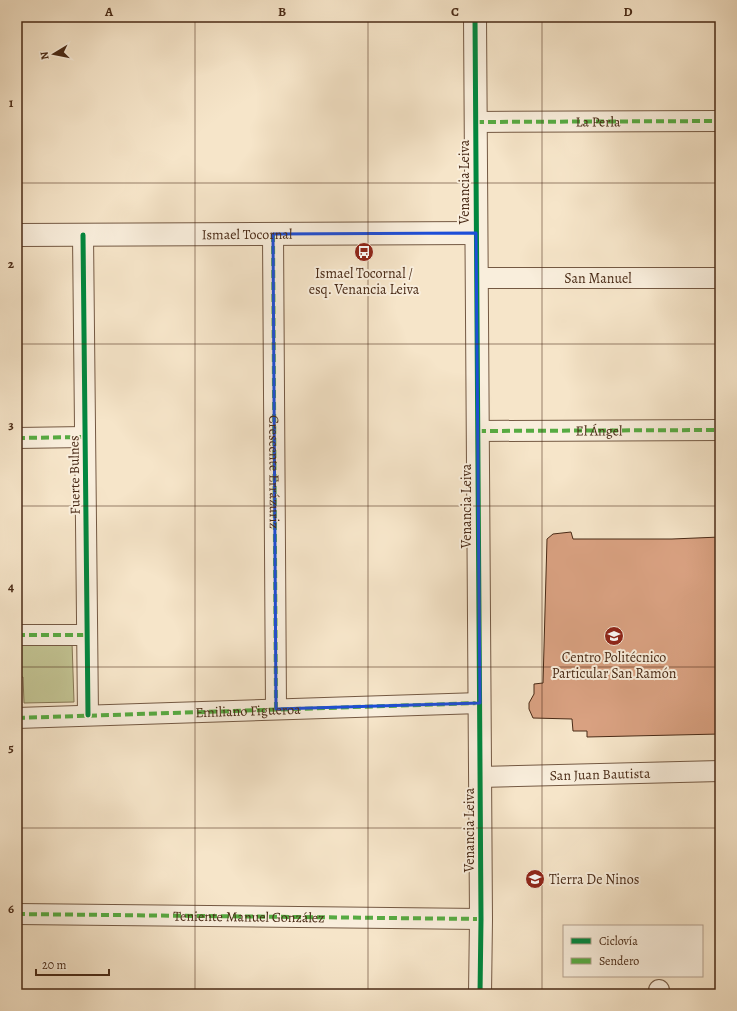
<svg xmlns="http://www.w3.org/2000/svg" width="737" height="1011" viewBox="0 0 737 1011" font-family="Alegreya,serif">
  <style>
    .green { fill: #c2c392; stroke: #867654 }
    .building { fill: #d9a181; stroke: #492a16 }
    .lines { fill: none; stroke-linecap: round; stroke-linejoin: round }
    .minor-casing { stroke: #745943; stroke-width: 22 }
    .tertiary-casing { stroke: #745943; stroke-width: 24 }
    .minor { stroke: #f9eedc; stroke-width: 20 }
    .tertiary { stroke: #f9eedc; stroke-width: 22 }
    .quiet { stroke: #56ab42; stroke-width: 4; stroke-dasharray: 8 4; stroke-linecap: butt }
    .cycleway-casing { stroke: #f9eedc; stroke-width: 8 }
    .cycleway { stroke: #00873e; stroke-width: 5 }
    .marked { fill: none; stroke: #1d4ed8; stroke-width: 3; stroke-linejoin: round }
    .grid { fill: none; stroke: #492a16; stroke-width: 1; stroke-opacity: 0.55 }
    .labels { text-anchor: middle; stroke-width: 4; stroke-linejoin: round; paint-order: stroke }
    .street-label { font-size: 14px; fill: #492a16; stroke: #f9eedc }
    .poi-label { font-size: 14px; fill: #492a16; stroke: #f9eedc }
    .neatline { fill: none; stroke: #492a16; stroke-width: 1.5 }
    .grid-label { font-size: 13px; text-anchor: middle; font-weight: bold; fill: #492a16 }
  </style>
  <rect width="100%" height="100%" fill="#f6e5c9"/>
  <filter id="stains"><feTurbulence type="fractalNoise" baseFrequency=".005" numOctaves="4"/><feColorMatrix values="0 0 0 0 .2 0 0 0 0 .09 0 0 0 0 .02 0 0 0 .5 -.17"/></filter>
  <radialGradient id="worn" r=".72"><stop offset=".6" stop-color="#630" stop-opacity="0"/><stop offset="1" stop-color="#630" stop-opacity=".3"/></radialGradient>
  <path class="green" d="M 72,642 L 74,702 L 24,703 L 23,677 L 17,677 L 17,644 Z"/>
  <path class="building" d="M 571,532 L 573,539 L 672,539 L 720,537 L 720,734 L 587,737 L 587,731 L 573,731 L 572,719 L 533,718 L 529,709 L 529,703 L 534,694 L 534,684 L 543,683 L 547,539 L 553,534 Z"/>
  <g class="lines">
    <g class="minor-casing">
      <g id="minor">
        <path d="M 476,122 L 720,121"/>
        <path id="s1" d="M 273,234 L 276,709"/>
        <path d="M 83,235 L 88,715"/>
        <path id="s2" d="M 477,278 L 720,278"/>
        <path d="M 478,431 L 720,430"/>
        <path d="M 17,438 L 85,437"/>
        <path d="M 17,635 L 87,635"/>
        <path d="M 17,718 L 480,703"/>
        <path id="s3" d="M 480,777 L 720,771"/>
        <path d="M 17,914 L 481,919"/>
        <path d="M 659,994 L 659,990"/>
      </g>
    </g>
    <g class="tertiary-casing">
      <g id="tertiary">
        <path d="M 475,17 L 481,919 L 480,994"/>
        <path id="s4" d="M 17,235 L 476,233"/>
      </g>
    </g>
    <use href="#minor" class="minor"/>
    <use href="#tertiary" class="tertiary"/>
    <g class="quiet">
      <path id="s5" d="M 476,122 L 720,121"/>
      <path d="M 273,234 L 276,709"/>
      <path id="s6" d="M 478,431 L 720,430"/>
      <path d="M 17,438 L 85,437"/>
      <path d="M 17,635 L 87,635"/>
      <path id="s7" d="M 17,718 L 480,703"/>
      <path id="s8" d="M 17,914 L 481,919"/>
      <path d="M 659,994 L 659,990"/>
    </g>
    <g class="cycleway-casing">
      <g id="cycleway">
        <path d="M 475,17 L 481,919 L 480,994"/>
        <path d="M 83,235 L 88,715"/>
      </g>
    </g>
    <use href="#cycleway" class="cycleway"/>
  </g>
  <path class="marked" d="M 476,233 L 480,703 L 276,709 L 273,234 Z"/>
  <path class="grid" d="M 195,17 L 195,994M 368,17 L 368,994M 542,17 L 542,994M 17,183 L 720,183M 17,344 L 720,344M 17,506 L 720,506M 17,667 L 720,667M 17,828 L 720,828"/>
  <defs>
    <g id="bus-disc" transform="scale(1)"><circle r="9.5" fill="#8f2418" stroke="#f9eedc"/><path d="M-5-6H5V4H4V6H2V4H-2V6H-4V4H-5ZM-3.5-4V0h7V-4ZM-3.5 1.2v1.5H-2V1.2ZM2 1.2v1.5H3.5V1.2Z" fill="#fff"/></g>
    <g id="school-disc" transform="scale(1)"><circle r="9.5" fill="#8f2418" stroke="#f9eedc"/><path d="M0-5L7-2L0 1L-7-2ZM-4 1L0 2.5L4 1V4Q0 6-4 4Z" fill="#fff"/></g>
  </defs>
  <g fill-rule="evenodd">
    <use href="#bus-disc" x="364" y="252"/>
    <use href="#school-disc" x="614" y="636"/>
    <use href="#school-disc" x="535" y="879"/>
  </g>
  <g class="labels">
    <g class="street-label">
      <text dy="5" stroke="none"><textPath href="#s5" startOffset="122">La Perla</textPath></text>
      <text transform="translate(464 182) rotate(-90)" y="5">Venancia Leiva</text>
      <text dy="5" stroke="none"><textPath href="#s4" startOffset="230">Ismael Tocornal</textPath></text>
      <text dy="5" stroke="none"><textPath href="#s2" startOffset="121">San Manuel</textPath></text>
      <text dy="5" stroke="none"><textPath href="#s6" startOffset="121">El Ángel</textPath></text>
      <text dy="5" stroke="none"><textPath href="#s1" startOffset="238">Crescente Errázuriz</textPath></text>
      <text transform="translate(74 475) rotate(-91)" y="5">Fuerte Bulnes</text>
      <text transform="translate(466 506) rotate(-90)" y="5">Venancia Leiva</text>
      <text dy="5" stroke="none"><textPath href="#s7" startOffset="231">Emiliano Figueroa</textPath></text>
      <text dy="5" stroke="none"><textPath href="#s3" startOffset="120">San Juan Bautista</textPath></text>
      <text transform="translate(469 830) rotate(-90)" y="5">Venancia Leiva</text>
      <text dy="5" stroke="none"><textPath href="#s8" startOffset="232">Teniente Manuel González</textPath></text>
    </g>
    <g class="poi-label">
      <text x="364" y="278">Ismael Tocornal /<tspan x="364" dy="16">esq. Venancia Leiva</tspan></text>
      <text x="614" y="662">Centro Politécnico<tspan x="614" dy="16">Particular San Ramón</tspan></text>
      <text x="549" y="884" text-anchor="start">Tierra De Ninos</text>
    </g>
  </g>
  <rect width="737" height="1011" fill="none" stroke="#f6e5c9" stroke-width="44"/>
  <rect x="563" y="925" width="140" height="52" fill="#f9eedc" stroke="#b3a08d"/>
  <rect x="571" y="938" width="20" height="6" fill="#00873e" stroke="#b3a08d"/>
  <text x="599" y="945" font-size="12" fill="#492a16">Ciclovía</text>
  <rect x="571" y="958" width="20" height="6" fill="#56ab42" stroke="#b3a08d"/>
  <text x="599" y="965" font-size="12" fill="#492a16">Sendero</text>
  <g transform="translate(54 54) rotate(260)" stroke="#f9eedc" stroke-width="3" paint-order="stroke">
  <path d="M0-3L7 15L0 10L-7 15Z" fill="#492a16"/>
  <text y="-6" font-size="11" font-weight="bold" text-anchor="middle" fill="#492a16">N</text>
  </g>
  <path d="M36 969v6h73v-6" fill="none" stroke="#492a16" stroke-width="2"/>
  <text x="42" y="969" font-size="12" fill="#492a16" stroke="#f9eedc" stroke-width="3" paint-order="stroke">20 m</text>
  <rect x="22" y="22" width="693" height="967" class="neatline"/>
  <g class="grid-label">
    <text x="109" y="16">A</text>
    <text x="282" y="16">B</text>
    <text x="455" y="16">C</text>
    <text x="628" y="16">D</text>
    <text x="11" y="107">1</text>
    <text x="11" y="268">2</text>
    <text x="11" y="429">3</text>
    <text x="11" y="591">4</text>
    <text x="11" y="752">5</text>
    <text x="11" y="913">6</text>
  </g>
  <rect width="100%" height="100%" filter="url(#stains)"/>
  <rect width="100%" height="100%" fill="url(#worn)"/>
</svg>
